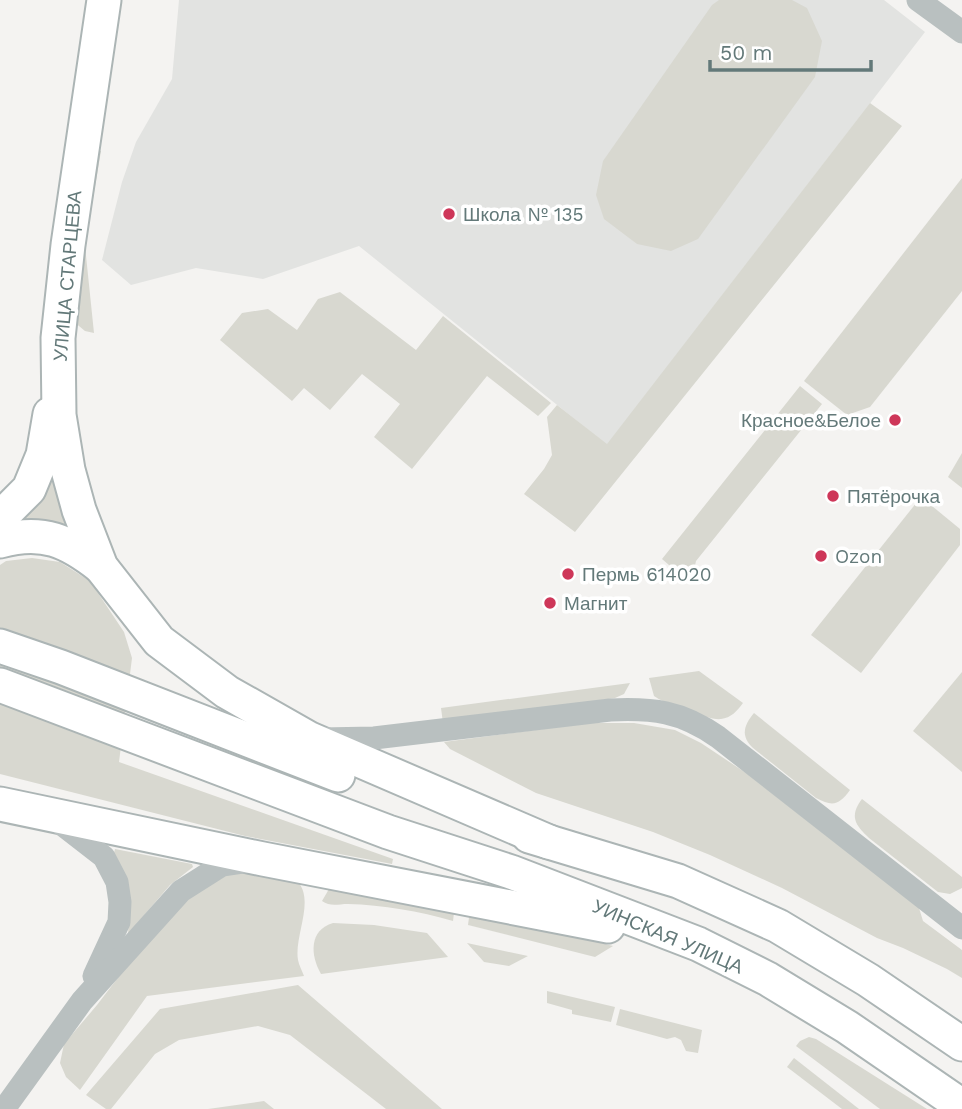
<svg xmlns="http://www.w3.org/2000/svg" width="962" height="1109" viewBox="0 0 962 1109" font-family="'Work Sans',sans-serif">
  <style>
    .built { fill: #e2e3e1 }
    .green { fill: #d8d8d0 }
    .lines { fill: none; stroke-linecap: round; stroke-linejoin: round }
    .secondary-casing { stroke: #acb5b5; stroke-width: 37 }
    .street { stroke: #b9c0c0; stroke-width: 23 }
    .secondary { stroke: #fff; stroke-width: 33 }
    .poi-dot { fill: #ce3759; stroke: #fff; stroke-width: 2.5 }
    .labels { text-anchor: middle; stroke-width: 7; stroke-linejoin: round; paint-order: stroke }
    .poi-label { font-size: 19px; fill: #637979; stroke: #fff; text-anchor: start }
    .street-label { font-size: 19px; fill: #637979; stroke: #fff }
  </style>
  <rect width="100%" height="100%" fill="#f4f3f1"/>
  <path class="built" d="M 179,0 L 884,0 L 925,32 L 607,445 L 359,246 L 263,279 L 196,268 L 131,285 L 102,260 L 122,182 L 136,142 L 172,79 Z"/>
  <g class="green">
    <path d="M 719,0 L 792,0 L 807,8 L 822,41 L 815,77 L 698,239 L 671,251 L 637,244 L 604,219 L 596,195 L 603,161 L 712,5 Z"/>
    <path d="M 870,103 L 902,126 L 575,532 L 524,494 L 544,469 L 552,455 L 547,417 L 557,405 L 607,444 Z"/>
    <path d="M 94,151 L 101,151 L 85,246 L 94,333 L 85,331 L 73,321 Z"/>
    <path d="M 962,178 L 962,291 L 870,407 L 847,415 L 804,381 Z"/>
    <path d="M 340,292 L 416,350 L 443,316 L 551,403 L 538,416 L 487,376 L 412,469 L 374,437 L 400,404 L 362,374 L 330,410 L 304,388 L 292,401 L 220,340 L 242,313 L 268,309 L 297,330 L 318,299 Z"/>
    <path d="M 800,386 L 822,404 L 696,561 L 691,584 L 662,559 Z"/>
    <path d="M 962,453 L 962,488 L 948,477 Z"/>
    <path d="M 53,457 L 82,539 L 10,525 Z"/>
    <path d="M 921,497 L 960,529 L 960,545 L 861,673 L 811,635 Z"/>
    <path d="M 32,558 L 60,562 L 90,581 L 124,632 L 132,658 L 119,762 L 393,859 L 392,864 L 245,836 L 0,774 L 0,565 L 6,561 Z"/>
    <path d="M 699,671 L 743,703 C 737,711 731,718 721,719 C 710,721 663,703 654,696 L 649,678 Z"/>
    <path d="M 962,672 L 962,772 L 913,731 Z"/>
    <path d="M 630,683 L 624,694 L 615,698 L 443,723 L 441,708 Z"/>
    <path d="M 754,713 L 850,790 C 839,805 833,807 816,798 L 753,748 C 740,736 744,725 754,713 Z"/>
    <path d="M 589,723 L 634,723 L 675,730 L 701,743 L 749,775 L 919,908 L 923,921 L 962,950 L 962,978 L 947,969 L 903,948 L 877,938 L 782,888 L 710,855 L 653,832 L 536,793 L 450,749 L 444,742 Z"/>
    <path d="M 862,799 L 962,877 L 962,888 L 950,894 L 938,892 L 869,838 C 855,825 849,816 862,799 Z"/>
    <path d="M 115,849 L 192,864 L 193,867 L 170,885 L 128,934 L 130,896 L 114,853 Z"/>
    <path d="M 250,873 L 299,883 C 314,903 294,937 298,960 C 299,965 302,971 304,976 L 147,996 L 80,1090 L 66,1077 L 60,1063 L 64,1044 L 97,1005 L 130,962 L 194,889 L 230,874 Z"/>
    <path d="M 339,888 L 455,905 L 453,921 C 419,911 383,905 348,904 C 338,904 330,907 322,901 L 329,889 Z"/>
    <path d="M 470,910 L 613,946 L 595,957 L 468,925 Z"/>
    <path d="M 333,923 L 374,925 L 427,933 L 448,957 L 321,974 C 310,955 309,930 333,923 Z"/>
    <path d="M 467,943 L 528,956 L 509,966 L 484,962 Z"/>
    <path d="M 298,985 L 442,1109 L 386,1109 L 290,1035 L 258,1026 L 179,1040 L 155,1054 L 111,1109 L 106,1109 L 86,1095 L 160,1009 Z"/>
    <path d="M 547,991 L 615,1007 L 611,1022 L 572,1014 L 572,1010 L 547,1003 Z"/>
    <path d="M 620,1009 L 702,1030 L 698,1053 L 686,1051 L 681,1040 L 675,1037 L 667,1039 L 616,1025 Z"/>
    <path d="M 809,1037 L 816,1039 L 927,1109 L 880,1109 L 796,1046 L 800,1041 Z"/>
    <path d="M 794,1058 L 859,1109 L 842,1109 L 787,1067 Z"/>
    <path d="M 264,1101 L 274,1109 L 208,1109 Z"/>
  </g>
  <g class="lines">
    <g class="secondary-casing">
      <g id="secondary">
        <path d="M 104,0 L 68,245 L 58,338 L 59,415 L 68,470 L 79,510 L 101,567 L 159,641 L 227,692 L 310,739 L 549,842"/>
        <path d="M 0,518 L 29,489 L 43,455 L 50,414"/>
        <path d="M 0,541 C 43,529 68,541 101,567"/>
        <path d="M 0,646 L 61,667 L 338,775"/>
        <path d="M 0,685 L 388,832 L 511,872 L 698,944 L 768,979 L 847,1027 L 962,1106"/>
        <path d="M 0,804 L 263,859 L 608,926"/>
        <path d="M 529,836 L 678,881 L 778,926 L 868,980 L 962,1044"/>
      </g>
    </g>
    <g class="street">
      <path d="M 918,0 L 962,32"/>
      <path d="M 321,739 L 374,738 L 610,710 C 653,708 681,711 718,737 L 962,928"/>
      <path d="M 55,819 L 104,857 L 117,882 L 120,902 L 119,922 L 94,976"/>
      <path d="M 4,1109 L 82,1001 L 181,891 L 222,865 L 249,861"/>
    </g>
    <use href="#secondary" class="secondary"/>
  </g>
  <g class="poi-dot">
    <circle cx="449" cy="214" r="7"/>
    <circle cx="895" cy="420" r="7"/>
    <circle cx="833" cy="496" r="7"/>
    <circle cx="821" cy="556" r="7"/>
    <circle cx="568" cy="574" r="7"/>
    <circle cx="550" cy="603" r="7"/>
  </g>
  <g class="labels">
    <g class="poi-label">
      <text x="463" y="221">Школа № 135</text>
      <text x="881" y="427" text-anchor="end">Красное&amp;Белое</text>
      <text x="847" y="503">Пятёрочка</text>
      <text x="835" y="563">Ozon</text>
      <text x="582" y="581">Пермь 614020</text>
      <text x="564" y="610">Магнит</text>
    </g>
    <g class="street-label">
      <text transform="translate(67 276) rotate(-85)" y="7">УЛИЦА СТАРЦЕВА</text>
      <text transform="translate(668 936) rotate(23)" y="7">УИНСКАЯ УЛИЦА</text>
    </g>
  </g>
  <path d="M710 60v10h161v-10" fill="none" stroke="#637979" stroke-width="3.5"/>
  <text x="720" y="60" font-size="21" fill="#637979" stroke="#ffffff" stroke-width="5" paint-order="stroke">50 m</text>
</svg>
